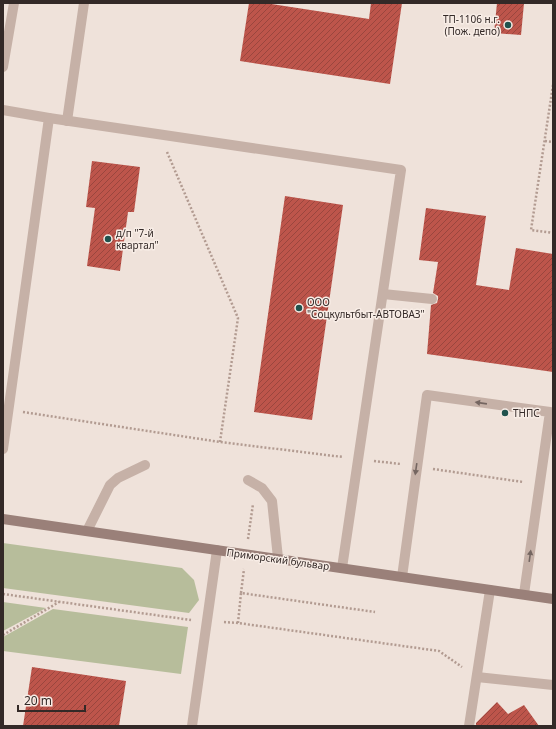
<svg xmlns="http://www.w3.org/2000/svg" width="556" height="729" viewBox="0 0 556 729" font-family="'Noto Sans',sans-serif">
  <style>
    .grass { fill: #b7bd9b }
    .building { fill: url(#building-hatch) }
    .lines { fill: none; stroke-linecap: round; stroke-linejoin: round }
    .path { stroke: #b29b91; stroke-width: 2.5; stroke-dasharray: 2 2; stroke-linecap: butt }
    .service { stroke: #c6b1a7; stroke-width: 10 }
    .secondary { stroke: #9a8079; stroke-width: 10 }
    .oneway { fill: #756661 }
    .poi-dot { fill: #20524d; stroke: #f8ede6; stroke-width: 1.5 }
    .labels { text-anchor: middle; stroke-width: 3; stroke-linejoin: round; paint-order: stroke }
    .poi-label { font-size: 10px; fill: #332927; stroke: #f8ede6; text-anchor: start }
    .street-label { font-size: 10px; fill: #332927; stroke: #f8ede6 }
  </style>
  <defs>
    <pattern id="building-hatch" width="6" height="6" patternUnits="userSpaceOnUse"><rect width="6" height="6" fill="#bd554b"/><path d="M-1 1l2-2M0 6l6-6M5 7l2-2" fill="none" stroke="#9a463e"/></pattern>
  </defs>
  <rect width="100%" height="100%" fill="#efe2da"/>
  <g class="grass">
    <path d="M 3,543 L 182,568 L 194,580 L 199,600 L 189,613 L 3,588 Z"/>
    <path d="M 3,602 L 46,608 L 3,631 Z"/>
    <path d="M 53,609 L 188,627 L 181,674 L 3,651 L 3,637 Z"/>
  </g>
  <g class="building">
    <path d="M 249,3 L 265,3 L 369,19 L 371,3 L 402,3 L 390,84 L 240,61 Z"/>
    <path d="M 497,3 L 524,3 L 521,35 L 494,33 Z"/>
    <path d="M 92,161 L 140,167 L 134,212 L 128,212 L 120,271 L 87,266 L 95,208 L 86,207 Z"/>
    <path d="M 285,196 L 343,205 L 312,420 L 254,412 Z"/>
    <path d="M 426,208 L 486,216 L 476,285 L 509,290 L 516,248 L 553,254 L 553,372 L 427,354 L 431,305 L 437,303 L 438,299 L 438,296 L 433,293 L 438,262 L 419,260 Z"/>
    <path d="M 32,667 L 126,681 L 119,726 L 23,726 Z"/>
    <path d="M 497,702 L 508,714 L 524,705 L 539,726 L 476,726 L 476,723 Z"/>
  </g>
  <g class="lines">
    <g class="path">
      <path d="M 553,85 L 531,230 L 553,233"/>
      <path d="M 545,141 L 553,142"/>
      <path d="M 167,152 L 238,318 L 220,442"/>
      <path d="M 23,412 L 220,442 L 343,457"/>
      <path d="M 374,461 L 401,464"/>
      <path d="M 433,469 L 523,482"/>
      <path d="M 248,539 L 253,504"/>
      <path d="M 241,593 L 244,569"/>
      <path d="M 3,594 L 191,620"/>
      <path d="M 224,622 L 238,623 L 439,651 L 462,667"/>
      <path d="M 238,623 L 241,593 L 375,612"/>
      <path d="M 3,635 L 59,602"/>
    </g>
    <g class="service">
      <path d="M 3,67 L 14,3"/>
      <path d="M 3,110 L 49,118 L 3,449"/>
      <path d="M 49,118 L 401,170 L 342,568"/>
      <path d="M 67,121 L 84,3"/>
      <path d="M 383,294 L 432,299"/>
      <path d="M 248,480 L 262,488 L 272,501 L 278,558"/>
      <path d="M 87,531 L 110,485 L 118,478 L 145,465"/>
      <path d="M 402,577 L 427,395 L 550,412 L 524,594"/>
      <path d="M 477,677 L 553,685"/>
      <path d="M 192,726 L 217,550"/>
      <path d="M 469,726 L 490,590"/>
    </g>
    <path class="secondary" d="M 3,519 L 553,599"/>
  </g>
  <defs><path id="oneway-solid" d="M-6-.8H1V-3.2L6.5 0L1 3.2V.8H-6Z"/></defs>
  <g class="oneway">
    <use href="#oneway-solid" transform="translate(481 403) rotate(-172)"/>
    <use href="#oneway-solid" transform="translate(416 469) rotate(98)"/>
    <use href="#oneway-solid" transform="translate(530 556) rotate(-82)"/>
  </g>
  <g class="poi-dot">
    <circle cx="508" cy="25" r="4"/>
    <circle cx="108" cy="239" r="4"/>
    <circle cx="299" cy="308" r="4"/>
    <circle cx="505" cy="413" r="4"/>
  </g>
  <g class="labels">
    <g class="poi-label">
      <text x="500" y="23" text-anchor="end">ТП-1106 н.г.<tspan x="500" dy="12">(Пож. депо)</tspan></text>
      <text x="116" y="237">д/п "7-й<tspan x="116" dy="12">квартал"</tspan></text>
      <text x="307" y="306">ООО<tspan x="307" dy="12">"Соцкультбыт-АВТОВАЗ"</tspan></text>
      <text x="513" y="417">ТНПС</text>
    </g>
    <g class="street-label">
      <text transform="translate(278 559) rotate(8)" y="4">Приморский бульвар</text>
    </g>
  </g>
  <rect width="556" height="729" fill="none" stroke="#332927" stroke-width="8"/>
  <path d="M18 705v6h67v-6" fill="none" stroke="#332927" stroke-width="2"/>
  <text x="24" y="705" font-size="12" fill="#332927" stroke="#f8ede6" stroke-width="3" paint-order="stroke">20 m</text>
</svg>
